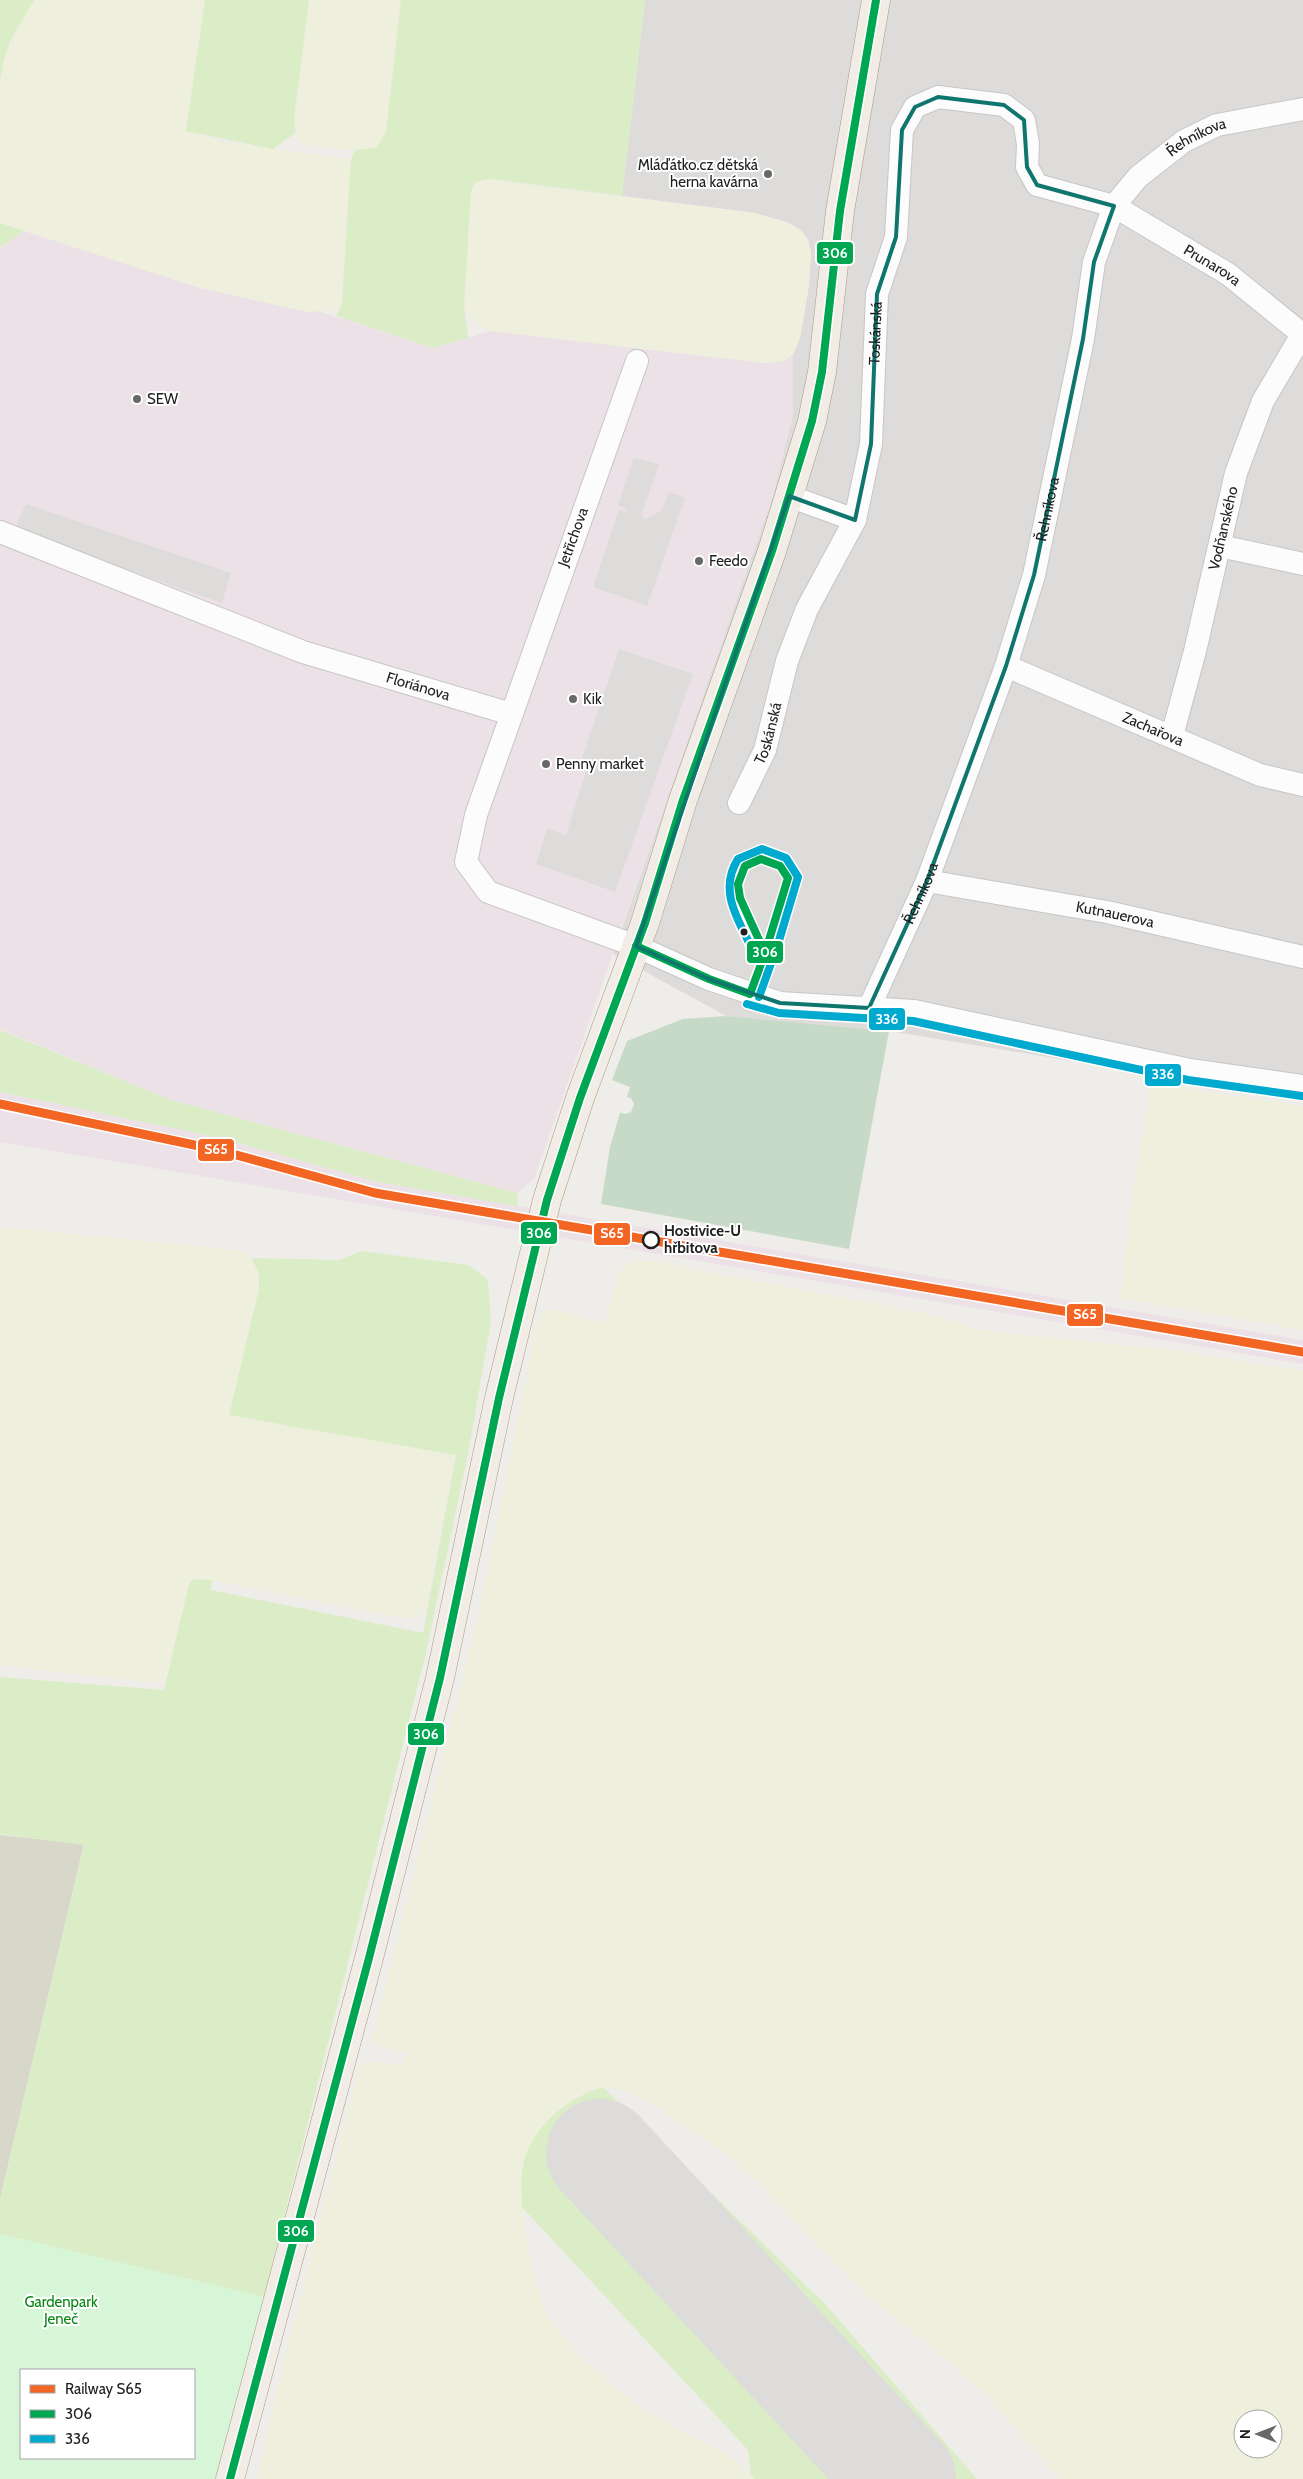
<svg xmlns="http://www.w3.org/2000/svg" width="1303" height="2479" viewBox="0 0 1303 2479" font-family="Cabin,sans-serif">
  <style>
    .residential { fill: #dedcda }
    .industrial { fill: #ede1e8 }
    .religious { fill: #dddcda }
    .construction { fill: #d8d8ca }
    .farmland { fill: #eeefdc; fill-rule: evenodd }
    .grass { fill: #dbedc7 }
    .cemetery { fill: #c7dac7 }
    .park { fill: #d7f5d7; fill-rule: evenodd }
    .lines { fill: none; stroke-linecap: round; stroke-linejoin: round }
    .runway { stroke: #dddcda; stroke-width: 108 }
    .minor-casing { stroke: #c7c6c5; stroke-width: 24 }
    .major-casing { stroke: #a69b85; stroke-width: 29 }
    .minor { stroke: #fdfcfc; stroke-width: 22 }
    .major { stroke: #f2ece6; stroke-width: 28 }
    .bus-1-casing { stroke: #fff; stroke-width: 11 }
    .bus-2-casing { stroke: #fff; stroke-width: 11 }
    .bus-1 { stroke: #00a651; stroke-width: 8 }
    .bus-2 { stroke: #00a9ce; stroke-width: 8 }
    .rail-1-casing { stroke: #fff; stroke-width: 12 }
    .rail-1 { stroke: #f26522; stroke-width: 9 }
    .marked { fill: none; stroke: #0f766e; stroke-width: 4; stroke-linejoin: round }
    .poi-dot { fill: #686866; stroke: #fff; stroke-width: 2 }
    .bus-dot { fill: #202020; stroke: #fff; stroke-width: 2 }
    .stop-dot { fill: #fff; stroke: #202020; stroke-width: 2.5 }
    .labels { text-anchor: middle; stroke-width: 4; stroke-linejoin: round; paint-order: stroke }
    .street-label { font-size: 15px; fill: #202020; stroke: #fff }
    .poi-label { font-size: 15px; fill: #202020; stroke: #fff; text-anchor: start }
    .stop-label { font-size: 15px; font-weight: bold; fill: #202020; stroke: #fff; text-anchor: start }
    .park-label { font-size: 15px; fill: #078612; stroke: #fff }
    .line-badge { stroke: #fff; stroke-width: 2 }
    .badge-label { font-size: 14px; text-anchor: middle; font-weight: bold; fill: #fff }
  </style>
  <rect width="100%" height="100%" fill="#efede9"/>
  <path class="residential" d="M 645,0 L 1303,0 L 1303,1099 L 889,1031 L 726,1016 L 613,954 L 772,498 L 793,414 L 793,354 L 800,338 L 809,285 L 811,253 L 808,240 L 756,213 L 622,196 Z"/>
  <g class="industrial">
    <path d="M 24,231 L 200,288 L 321,312 L 432,348 L 491,331 L 765,363 L 793,354 L 793,414 L 772,498 L 534,1179 L 517,1193 L 171,1100 L 0,1029 L 0,249 Z"/>
    <path d="M 0,1092 L 220,1138 L 378,1182 L 1303,1340 L 1303,1364 L 0,1142 Z"/>
  </g>
  <g class="religious">
    <path d="M 634,458 L 659,464 L 642,513 L 643,518 L 646,519 L 662,510 L 669,492 L 685,498 L 647,606 L 593,587 L 619,510 L 625,512 L 628,510 L 618,505 Z"/>
    <path d="M 26,504 L 231,573 L 222,603 L 14,530 Z"/>
    <path d="M 619,649 L 693,674 L 615,892 L 536,864 L 547,828 L 566,835 L 587,768 L 580,764 Z"/>
  </g>
  <path class="construction" d="M 0,1835 L 84,1844 L 0,2199 Z"/>
  <g class="farmland">
    <path d="M 34,0 L 205,0 L 186,131 L 226,142 L 351,159 L 342,303 L 332,310 L 307,312 L 200,288 L 0,223 L 0,83 L 4,59 L 11,39 Z"/>
    <path d="M 309,0 L 401,0 L 386,132 L 376,148 L 350,150 L 330,148 L 300,143 L 295,133 L 294,119 Z"/>
    <path d="M 482,179 L 756,213 L 789,223 L 802,231 L 808,240 L 811,253 L 809,285 L 800,338 L 793,354 L 784,361 L 765,363 L 491,331 L 473,320 L 464,305 L 471,191 L 475,182 Z"/>
    <path d="M 1151,1083 L 1303,1106 L 1303,1330 L 1121,1298 L 1129,1217 Z"/>
    <path d="M 0,1227 L 206,1247 L 238,1251 L 250,1256 L 258,1267 L 259,1289 L 229,1415 L 456,1455 L 425,1610 L 417,1616 L 406,1619 L 226,1583 L 194,1579 L 189,1584 L 166,1680 L 146,1682 L 0,1665 Z"/>
    <path d="M 634,1261 L 651,1261 L 943,1317 L 978,1330 L 1172,1350 L 1303,1371 L 1303,2479 L 1060,2479 L 987,2396 L 928,2344 L 868,2297 L 757,2182 L 728,2156 L 657,2106 L 624,2090 L 603,2087 L 587,2091 L 572,2100 L 546,2124 L 535,2138 L 521,2176 L 523,2219 L 531,2265 L 544,2308 L 557,2330 L 586,2362 L 634,2403 L 666,2423 L 728,2455 L 755,2479 L 257,2479 L 283,2364 L 359,2069 L 365,2061 L 402,2066 L 407,2053 L 371,2043 L 478,1617 L 537,1324 L 542,1313 L 553,1309 L 605,1323 L 619,1273 L 626,1264 ZM 1243,2419 L 1273,2419 L 1273,2449 L 1243,2449 Z"/>
  </g>
  <g class="grass">
    <path d="M 0,0 L 34,0 L 11,39 L 4,59 L 0,81 Z"/>
    <path d="M 205,0 L 309,0 L 294,119 L 295,133 L 273,149 L 186,131 Z"/>
    <path d="M 401,0 L 645,0 L 622,196 L 491,179 L 475,182 L 471,191 L 464,305 L 468,338 L 432,348 L 336,316 L 342,303 L 351,159 L 355,150 L 376,148 L 386,132 Z"/>
    <path d="M 0,223 L 24,231 L 0,248 Z"/>
    <path d="M 0,1030 L 171,1100 L 517,1193 L 518,1206 L 378,1182 L 220,1138 L 0,1092 Z"/>
    <path d="M 361,1251 L 469,1265 L 488,1280 L 491,1321 L 468,1455 L 425,1657 L 264,2297 L 0,2234 L 0,2199 L 84,1845 L 0,1834 L 0,1677 L 164,1690 L 189,1584 L 194,1579 L 212,1580 L 211,1590 L 423,1633 L 456,1455 L 229,1415 L 259,1289 L 259,1275 L 252,1258 L 339,1260 Z"/>
    <path d="M 603,2087 L 826,2305 L 977,2479 L 755,2479 L 751,2475 L 748,2450 L 522,2207 C 522,2191 520,2176 524,2161 C 533,2126 570,2096 603,2087 Z"/>
  </g>
  <path class="cemetery" d="M 726,1016 L 889,1031 L 849,1249 L 601,1204 L 610,1147 L 620,1113 L 626,1114 L 631,1112 L 634,1104 L 631,1098 L 627,1097 L 630,1087 L 612,1080 L 627,1041 L 683,1019 Z"/>
  <path class="park" d="M 0,2234 L 264,2297 L 216,2479 L 0,2479 ZM 21,2370 L 194,2370 L 194,2458 L 21,2458 Z"/>
  <g class="lines">
    <path class="runway" d="M 600,2153 L 902,2479"/>
    <g class="minor-casing">
      <g id="minor">
        <path d="M 637,361 L 476,815 L 466,862 L 488,892 L 636,946 L 709,979 L 780,1003 L 914,1011 L 1190,1070 L 1303,1086"/>
        <path d="M 789,496 L 855,520"/>
        <path id="s1" d="M 0,532 L 303,652 L 511,714"/>
        <path d="M 1220,546 L 1303,564"/>
        <path id="s2" d="M 1006,666 L 1260,775 L 1303,785"/>
        <path id="s3" d="M 1172,736 L 1195,651 L 1236,473 L 1263,401 L 1303,333"/>
        <path id="s4" d="M 739,803 L 765,750 L 787,661 L 807,609 L 855,520 L 871,444 L 877,294 L 896,237 L 902,130 L 915,107 L 938,97 L 1004,105 L 1024,120 L 1028,144 L 1027,167 L 1037,185 L 1114,206 L 1228,274 L 1302,334"/>
        <path id="s5" d="M 927,881 L 1107,912 L 1303,957"/>
        <path id="s6" d="M 869,1008 L 927,881 L 1006,666 L 1034,575 L 1083,339 L 1094,262 L 1114,206 L 1138,177 L 1184,141 L 1217,125 L 1303,109"/>
      </g>
    </g>
    <g class="major-casing">
      <path id="major" d="M 230,2479 L 369,1958 L 440,1678 L 499,1398 L 547,1200 L 580,1098 L 645,923 L 683,800 L 772,551 L 812,421 L 822,372 L 840,211 L 876,0"/>
    </g>
    <use href="#minor" class="minor"/>
    <use href="#major" class="major"/>
    <g class="bus-1-casing">
      <g id="bus-1">
        <path d="M 761,859 L 780,866 L 788,878 L 765,953 L 740,898 L 738,884 L 745,866 Z"/>
        <path d="M 636,946 L 709,979 L 750,994"/>
        <path d="M 750,994 L 765,953"/>
        <path d="M 230,2479 L 369,1958 L 440,1678 L 499,1398 L 547,1200 L 580,1098 L 645,923 L 683,800 L 772,551 L 812,421 L 822,372 L 840,211 L 876,0"/>
      </g>
    </g>
    <g class="bus-2-casing">
      <g id="bus-2">
        <path d="M 754,953 C 740,922 717,892 738,859 L 762,849 L 786,858 L 798,877 L 775,954"/>
        <path d="M 759,997 L 773,958"/>
        <path d="M 747,1004 L 779,1013 L 913,1021 L 1188,1080 L 1302,1096"/>
      </g>
    </g>
    <use href="#bus-1" class="bus-1"/>
    <use href="#bus-2" class="bus-2"/>
    <g class="rail-1-casing">
      <path id="rail-1" d="M 0,1104 L 218,1150 L 375,1193 L 1303,1352"/>
    </g>
    <use href="#rail-1" class="rail-1"/>
  </g>
  <path class="marked" d="M 938,97 L 1004,105 L 1024,120 L 1027,167 L 1037,185 L 1114,206 L 1094,262 L 1083,339 L 1034,575 L 1006,666 L 927,881 L 869,1008 L 780,1003 L 709,979 L 636,946 L 789,496 L 855,520 L 871,444 L 877,294 L 896,237 L 902,130 L 915,107 Z"/>
  <g class="poi-dot">
    <circle cx="768" cy="174" r="5"/>
    <circle cx="137" cy="399" r="5"/>
    <circle cx="699" cy="561" r="5"/>
    <circle cx="573" cy="699" r="5"/>
    <circle cx="546" cy="764" r="5"/>
  </g>
  <circle class="bus-dot" cx="744" cy="932" r="4.5"/>
  <circle class="stop-dot" cx="651" cy="1240" r="8"/>
  <g class="labels">
    <g class="street-label">
      <text dy="5" stroke="none"><textPath href="#s6" startOffset="951">Řehníkova</textPath></text>
      <text dy="5" stroke="none"><textPath href="#s4" startOffset="1108">Prunarova</textPath></text>
      <text dy="5" stroke="none"><textPath href="#s4" startOffset="496">Toskánská</textPath></text>
      <text dy="5" stroke="none"><textPath href="#s6" startOffset="531">Řehníkova</textPath></text>
      <text dy="5" stroke="none"><textPath href="#s3" startOffset="214">Vodňanského</textPath></text>
      <text transform="translate(573 537) rotate(-70)" y="5">Jetřichova</text>
      <text dy="5" stroke="none"><textPath href="#s1" startOffset="446">Floriánova</textPath></text>
      <text dy="5" stroke="none"><textPath href="#s2" startOffset="160">Zachařova</textPath></text>
      <text dy="5" stroke="none"><textPath href="#s4" startOffset="76">Toskánská</textPath></text>
      <text dy="5" stroke="none"><textPath href="#s6" startOffset="126">Řehníkova</textPath></text>
      <text dy="5" stroke="none"><textPath href="#s5" startOffset="191">Kutnauerova</textPath></text>
    </g>
    <g class="poi-label">
      <text x="758" y="170" text-anchor="end">Mláďátko.cz dětská<tspan x="758" dy="17">herna kavárna</tspan></text>
      <text x="147" y="404">SEW</text>
      <text x="709" y="566">Feedo</text>
      <text x="583" y="704">Kik</text>
      <text x="556" y="769">Penny market</text>
    </g>
    <g class="stop-label">
      <text x="664" y="1236">Hostivice-U<tspan x="664" dy="17">hřbitova</tspan></text>
    </g>
    <g class="park-label">
      <text x="61" y="2307">Gardenpark<tspan x="61" dy="17">Jeneč</tspan></text>
    </g>
  </g>
  <g class="line-badge">
    <rect x="816" y="241" width="38" height="24" rx="5" fill="#00a651"/>
    <rect x="746" y="940" width="38" height="24" rx="5" fill="#00a651"/>
    <rect x="868" y="1007" width="38" height="24" rx="5" fill="#00a9ce"/>
    <rect x="1144" y="1063" width="38" height="24" rx="5" fill="#00a9ce"/>
    <rect x="197" y="1138" width="38" height="24" rx="5" fill="#f26522"/>
    <rect x="520" y="1221" width="38" height="24" rx="5" fill="#00a651"/>
    <rect x="593" y="1222" width="38" height="24" rx="5" fill="#f26522"/>
    <rect x="1066" y="1303" width="38" height="24" rx="5" fill="#f26522"/>
    <rect x="407" y="1722" width="38" height="24" rx="5" fill="#00a651"/>
    <rect x="277" y="2219" width="38" height="24" rx="5" fill="#00a651"/>
  </g>
  <g class="badge-label">
    <text x="835" y="258">306</text>
    <text x="765" y="957">306</text>
    <text x="887" y="1024">336</text>
    <text x="1163" y="1079">336</text>
    <text x="216" y="1154">S65</text>
    <text x="539" y="1238">306</text>
    <text x="612" y="1238">S65</text>
    <text x="1085" y="1319">S65</text>
    <text x="426" y="1739">306</text>
    <text x="296" y="2236">306</text>
  </g>
  <rect x="20" y="2369" width="175" height="90" fill="#ffffff" stroke="#a6a6a6"/>
  <rect x="30" y="2385" width="25" height="8" fill="#f26522" stroke="#a6a6a6"/>
  <text x="65" y="2394" font-size="15" fill="#202020">Railway S65</text>
  <rect x="30" y="2410" width="25" height="8" fill="#00a651" stroke="#a6a6a6"/>
  <text x="65" y="2419" font-size="15" fill="#202020">306</text>
  <rect x="30" y="2435" width="25" height="8" fill="#00a9ce" stroke="#a6a6a6"/>
  <text x="65" y="2444" font-size="15" fill="#202020">336</text>
  <g transform="translate(1258 2434) rotate(270)"><circle r="24" fill="#ffffff" stroke="#a6a6a6"/>
  <path d="M0-4L9 19L0 12L-9 19Z" fill="#686866"/>
  <text y="-8" font-size="14" font-weight="bold" text-anchor="middle" fill="#202020">N</text>
  </g>
</svg>
